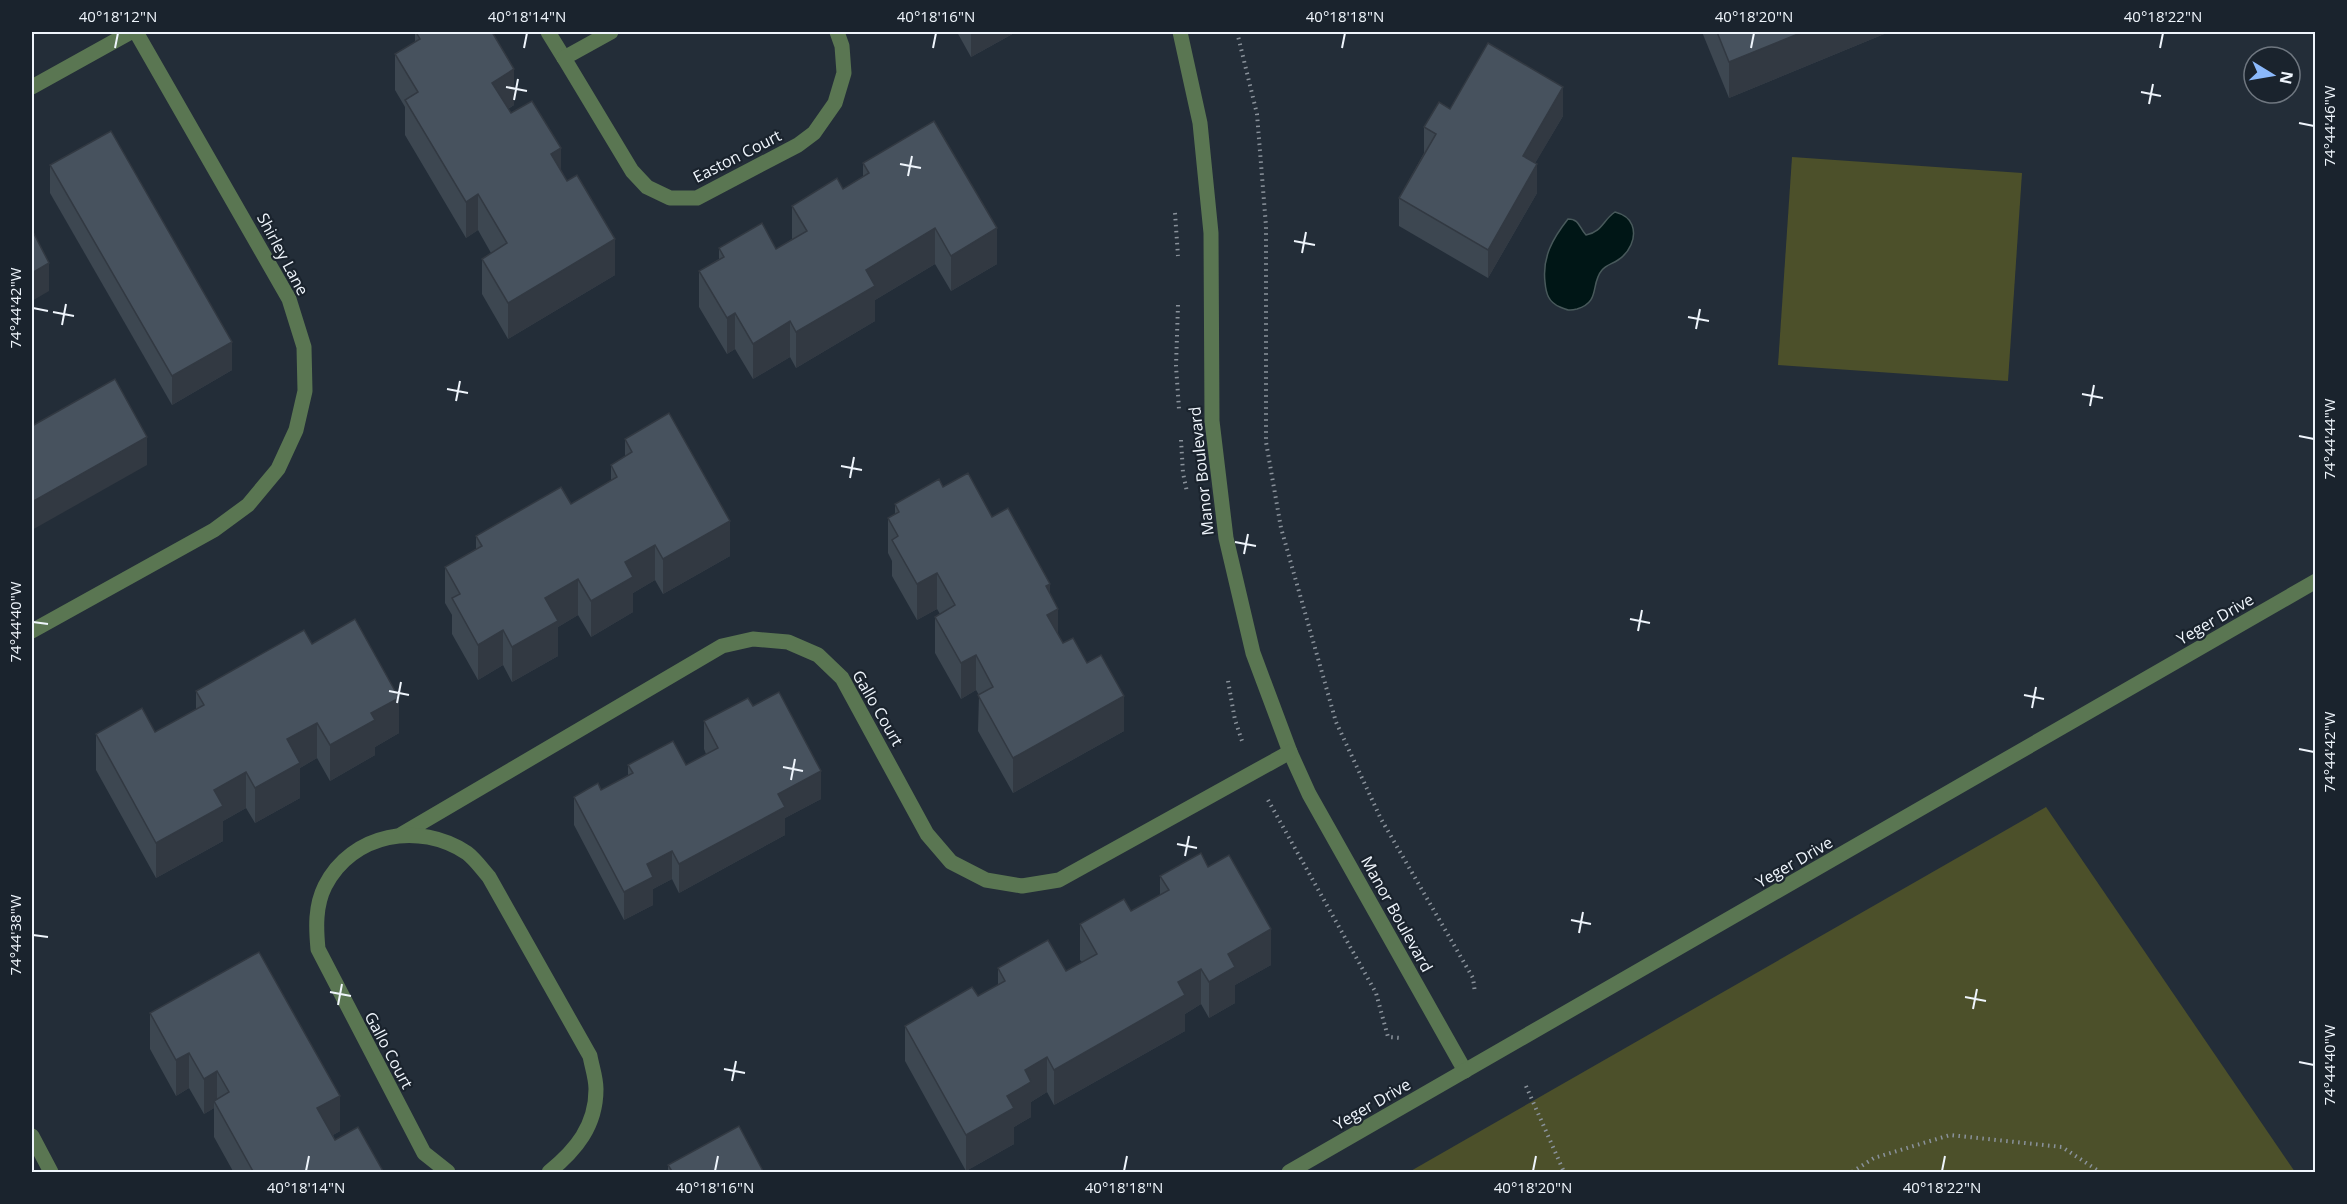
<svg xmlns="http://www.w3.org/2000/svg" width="2347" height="1204" viewBox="0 0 2347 1204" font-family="'Open Sans',sans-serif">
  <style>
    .green { fill: #4c502a }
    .water { fill: #001616; stroke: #48595b; stroke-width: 1.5 }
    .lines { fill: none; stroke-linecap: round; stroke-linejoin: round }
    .path { stroke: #8a929b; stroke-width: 4; stroke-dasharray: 1.5 4.5; stroke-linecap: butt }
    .service { stroke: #5a7652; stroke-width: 15 }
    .minor { stroke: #5a7652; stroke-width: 15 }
    .wall { fill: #3d4751 }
    .shaded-wall { fill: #323942 }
    .building { fill: #47525e; stroke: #323942; stroke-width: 1.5 }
    .ticks { fill: none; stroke: #eff5fc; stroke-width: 2 }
    .labels { text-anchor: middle; stroke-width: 4.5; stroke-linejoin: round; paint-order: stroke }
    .street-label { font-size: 16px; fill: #eff5fc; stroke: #1a232d }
    .neatline { fill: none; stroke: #eff5fc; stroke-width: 2 }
    .ticks-label { font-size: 15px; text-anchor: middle; fill: #eff5fc }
  </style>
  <rect width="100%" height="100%" fill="#232d38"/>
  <g class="green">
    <path d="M 1792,157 L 2022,173 L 2008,381 L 1778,365 Z"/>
    <path d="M 2046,807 L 2295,1172 L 1409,1172 Z"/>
  </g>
  <path class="water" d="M 1615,212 C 1623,214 1629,217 1632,225 C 1637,238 1629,253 1618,260 C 1612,264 1606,265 1602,270 C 1590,284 1601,302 1577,309 C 1569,311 1567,310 1560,307 C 1548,302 1546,293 1545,282 C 1542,257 1553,238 1568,219 C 1580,219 1579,228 1586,235 C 1602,232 1603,220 1615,212 Z"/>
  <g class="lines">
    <g class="path">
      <path d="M 1237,32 L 1257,114 L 1266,226 L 1266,442 L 1281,528 L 1336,722 L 1381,819 L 1473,978 L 1475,993"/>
      <path d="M 1175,213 L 1178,256"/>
      <path d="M 1178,305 L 1176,366 L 1179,409"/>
      <path d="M 1181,440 L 1183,473 L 1187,492"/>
      <path d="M 1228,681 L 1235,720 L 1243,744"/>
      <path d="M 1268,800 L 1376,993 L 1388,1037 L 1401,1038"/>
      <path d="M 1526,1086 L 1564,1172"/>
      <path d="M 1852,1172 L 1874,1158 L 1950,1135 L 2062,1147 L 2100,1172"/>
    </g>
    <g class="service">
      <path d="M 32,87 L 131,32"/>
      <path d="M 32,1136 L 51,1172"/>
    </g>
    <g class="minor">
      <path d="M 548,32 L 564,58"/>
      <path d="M 611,32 L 564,58 L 632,171 L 647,187 L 670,198 L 697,198 L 798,145 L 814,133 L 835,103 L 844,73 L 842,46 L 837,32"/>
      <path d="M 1180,32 L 1200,123 L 1211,233 L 1212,421 L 1226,538 L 1253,653 L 1290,752 L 1309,794 L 1465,1071"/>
      <path d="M 32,631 L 214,530 L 248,505 L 278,469 L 296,430 L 305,391 L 304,347 L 289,299 L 136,32"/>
      <path d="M 402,834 L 722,646 L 753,639 L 788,642 L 818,655 L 842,678 L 927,834 L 951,862 L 986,880 L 1022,886 L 1059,880 L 1290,752"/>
      <path d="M 448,1172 L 424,1153 L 318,949 C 316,928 315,906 325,886 C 352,833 419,821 467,853 C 475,859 482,869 489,877 L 590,1056 C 592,1067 596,1078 596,1089 C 596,1126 576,1150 549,1172"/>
      <path d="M 1289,1172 L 2316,581"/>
    </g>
  </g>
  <g class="wall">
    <path d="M 415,32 L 476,32 L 514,105 L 508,109 L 511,113 L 561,170 L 615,275 L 508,339 L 482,294 L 482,259 L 491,253 L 478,230 L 466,238 L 405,135 L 405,107 L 395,90 L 395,54 L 415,42 Z"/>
    <path d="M 957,32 L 1016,32 L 971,57 Z"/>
    <path d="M 1702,32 L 1889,32 L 1729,98 Z"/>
    <path d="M 1450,109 L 1563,116 L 1535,163 L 1537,193 L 1488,278 L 1399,226 L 1399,198 L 1424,153 L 1424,127 Z"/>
    <path d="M 863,163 L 997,264 L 951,291 L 935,264 L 875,300 L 875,321 L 796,368 L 790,357 L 753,379 L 735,349 L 727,354 L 699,307 L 699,271 L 719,259 L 719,248 L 776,249 L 792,239 L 792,206 L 843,189 L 863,177 Z"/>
    <path d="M 50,165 L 232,370 L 172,405 L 50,193 Z"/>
    <path d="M 625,439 L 730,556 L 663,594 L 655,580 L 633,593 L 633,612 L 591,637 L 578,615 L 558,627 L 558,656 L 512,682 L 503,665 L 478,680 L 452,634 L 452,615 L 445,603 L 445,567 L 476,549 L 476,536 L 571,504 L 611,481 L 611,465 L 625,457 Z"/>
    <path d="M 943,487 L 992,517 L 1050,594 L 1058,636 L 1124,731 L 1013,793 L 978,731 L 979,695 L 976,690 L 961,699 L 935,653 L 935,617 L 940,614 L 937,609 L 917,620 L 892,576 L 892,561 L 888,553 L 888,518 L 895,514 L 895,504 Z"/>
    <path d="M 312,644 L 399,733 L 375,747 L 375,755 L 330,781 L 317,758 L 300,768 L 300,798 L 255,823 L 246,808 L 223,821 L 223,841 L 156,878 L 96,770 L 96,734 L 155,732 L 196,709 L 196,691 Z"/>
    <path d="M 753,706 L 821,799 L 785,818 L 785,835 L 679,893 L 672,879 L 653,889 L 653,905 L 624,920 L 574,825 L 574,797 L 601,790 L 628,775 L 628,765 L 686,765 L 706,754 L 704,749 L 704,721 Z"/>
    <path d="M 1208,867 L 1271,965 L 1235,985 L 1235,1003 L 1209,1018 L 1201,1004 L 1185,1014 L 1185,1031 L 1054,1105 L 1047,1092 L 1031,1102 L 1031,1117 L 1014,1127 L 1014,1144 L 966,1171 L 905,1061 L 905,1026 L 978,996 L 998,985 L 998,968 L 1066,971 L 1082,962 L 1080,960 L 1080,924 L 1131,911 L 1160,895 L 1160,876 Z"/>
    <path d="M 150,1013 L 340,1131 L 333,1135 L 335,1140 L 384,1173 L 234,1173 L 214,1137 L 214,1108 L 204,1114 L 189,1088 L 176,1096 L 150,1049 Z"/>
    <path d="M 668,1165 L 764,1173 L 668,1173 Z"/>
  </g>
  <g class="shaded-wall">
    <path d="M 971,32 L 1016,32 L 971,57 Z"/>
    <path d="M 1803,32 L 1889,32 L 1729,98 L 1729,62 Z"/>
    <path d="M 514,69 L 514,105 L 492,118 L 492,83 Z"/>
    <path d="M 1563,87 L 1563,116 L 1523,184 L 1523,156 Z"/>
    <path d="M 561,148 L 561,183 L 551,154 Z"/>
    <path d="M 1537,164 L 1537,193 L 1488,278 L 1488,250 Z"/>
    <path d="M 478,194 L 478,230 L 466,238 L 466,202 Z"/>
    <path d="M 935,228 L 935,264 L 875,300 L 875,321 L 796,368 L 796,332 L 866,270 Z"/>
    <path d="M 997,228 L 997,264 L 951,291 L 951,256 Z"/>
    <path d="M 615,239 L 615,275 L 508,339 L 508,303 Z"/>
    <path d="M 49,263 L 49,291 L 32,301 L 32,273 Z"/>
    <path d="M 735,313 L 735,349 L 727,354 L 727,318 Z"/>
    <path d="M 790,321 L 790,357 L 753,379 L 753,344 Z"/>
    <path d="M 232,342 L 232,370 L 172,405 L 172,376 Z"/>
    <path d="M 147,437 L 147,465 L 32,530 L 32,502 Z"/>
    <path d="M 730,521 L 730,556 L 663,594 L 663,559 Z"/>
    <path d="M 655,545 L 655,580 L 633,593 L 633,612 L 591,637 L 591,601 L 625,562 Z"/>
    <path d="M 937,573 L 937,609 L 917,620 L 917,584 Z"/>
    <path d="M 578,579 L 578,615 L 558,627 L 558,656 L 512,682 L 512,647 L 545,598 Z"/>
    <path d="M 1050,584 L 1050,614 L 1058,609 L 1058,645 L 1047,651 L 1046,586 Z"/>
    <path d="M 503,630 L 503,665 L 478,680 L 478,645 Z"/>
    <path d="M 976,655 L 976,690 L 961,699 L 961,663 Z"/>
    <path d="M 1124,696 L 1124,731 L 1013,793 L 1013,758 Z"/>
    <path d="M 399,698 L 399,733 L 375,747 L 375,755 L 330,781 L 330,745 L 371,713 Z"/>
    <path d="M 317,723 L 317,758 L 300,768 L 300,798 L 255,823 L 255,788 L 287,739 Z"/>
    <path d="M 821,771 L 821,799 L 785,818 L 785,835 L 679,893 L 679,864 L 778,794 Z"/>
    <path d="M 246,772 L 246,808 L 223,821 L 223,841 L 156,878 L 156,843 L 214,790 Z"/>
    <path d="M 672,851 L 672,879 L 653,889 L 653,905 L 624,920 L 624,892 L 647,864 Z"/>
    <path d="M 1271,929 L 1271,965 L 1235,985 L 1235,1003 L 1209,1018 L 1209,982 L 1228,954 Z"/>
    <path d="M 1201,969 L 1201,1004 L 1185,1014 L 1185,1031 L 1054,1105 L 1054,1070 L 1178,982 Z"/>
    <path d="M 189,1053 L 189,1088 L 176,1096 L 176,1060 Z"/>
    <path d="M 1047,1057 L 1047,1092 L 1031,1102 L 1031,1117 L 1014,1127 L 1014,1144 L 966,1171 L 966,1135 L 1007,1096 L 1025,1070 Z"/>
    <path d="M 217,1071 L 217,1106 L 214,1101 L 214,1108 L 204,1114 L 204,1079 Z"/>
    <path d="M 340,1096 L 340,1131 L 317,1144 L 317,1108 Z"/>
  </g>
  <g class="building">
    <path d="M 416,32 L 476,32 L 477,33 L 479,32 L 492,32 L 514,69 L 492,83 L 511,113 L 532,101 L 561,148 L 551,154 L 567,181 L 577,175 L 615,239 L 508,303 L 482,259 L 507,243 L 478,194 L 466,202 L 405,100 L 418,92 L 395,54 L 420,39 Z"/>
    <path d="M 1717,32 L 1803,32 L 1729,62 Z"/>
    <path d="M 1488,43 L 1563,87 L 1523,156 L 1537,164 L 1488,250 L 1399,198 L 1436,134 L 1424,127 L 1439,102 L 1450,109 Z"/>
    <path d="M 934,121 L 997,228 L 951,256 L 935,228 L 866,270 L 875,286 L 796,332 L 790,321 L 753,344 L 735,313 L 727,318 L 699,271 L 724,257 L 719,248 L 762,223 L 776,249 L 807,231 L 792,206 L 837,178 L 843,189 L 869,173 L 863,163 Z"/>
    <path d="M 111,131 L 232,342 L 172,376 L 50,165 Z"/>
    <path d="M 32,230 L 49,263 L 32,273 Z"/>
    <path d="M 115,379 L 147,437 L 32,502 L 32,426 Z"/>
    <path d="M 669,413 L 730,521 L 663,559 L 655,545 L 625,562 L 633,577 L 591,601 L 578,579 L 545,598 L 558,621 L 512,647 L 503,630 L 478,645 L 452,598 L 460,594 L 445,567 L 482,546 L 476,536 L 561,487 L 571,504 L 617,477 L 611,465 L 632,452 L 625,439 Z"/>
    <path d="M 968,473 L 992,517 L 1008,508 L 1050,584 L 1046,586 L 1058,609 L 1047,615 L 1063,643 L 1073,638 L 1087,663 L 1101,655 L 1124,696 L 1013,758 L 978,695 L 993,687 L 976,655 L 961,663 L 935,617 L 955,605 L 937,573 L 917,584 L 892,540 L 898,536 L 888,518 L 899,512 L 895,504 L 939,479 L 943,487 Z"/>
    <path d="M 355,619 L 399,698 L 371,713 L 375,720 L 330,745 L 317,723 L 287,739 L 300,763 L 255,788 L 246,772 L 214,790 L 223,806 L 156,843 L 96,734 L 142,708 L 155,732 L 204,705 L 196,691 L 304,630 L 312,644 Z"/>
    <path d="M 779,692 L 821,771 L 778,794 L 785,807 L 679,864 L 672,851 L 647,864 L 653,877 L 624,892 L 574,797 L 598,783 L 601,790 L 633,773 L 628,765 L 673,741 L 686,765 L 718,748 L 704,721 L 748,698 L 753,706 Z"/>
    <path d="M 1201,853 L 1208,867 L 1229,855 L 1271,929 L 1228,954 L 1235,967 L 1209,982 L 1201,969 L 1178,982 L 1185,995 L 1054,1070 L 1047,1057 L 1025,1070 L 1031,1082 L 1007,1096 L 1014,1108 L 966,1135 L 905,1026 L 972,987 L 978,996 L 1005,981 L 998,968 L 1048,940 L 1066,971 L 1097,954 L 1080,924 L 1124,899 L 1131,911 L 1169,890 L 1160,876 Z"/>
    <path d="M 259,952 L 340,1096 L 317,1108 L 335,1140 L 358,1127 L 384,1173 L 254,1173 L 214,1101 L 229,1092 L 217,1071 L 204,1079 L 189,1053 L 176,1060 L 150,1013 Z"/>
    <path d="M 739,1126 L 764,1173 L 673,1173 L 668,1165 Z"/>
  </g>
  <path class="ticks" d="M 115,48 L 118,33M 524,48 L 527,33M 933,48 L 936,33M 1342,48 L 1345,33M 1751,48 L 1754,33M 2160,48 L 2163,33M 506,87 L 527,91M 2141,92 L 2161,96M 514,100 L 518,79M 2149,104 L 2153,84M 2299,123 L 2314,126M 900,164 L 921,168M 908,176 L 912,156M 1294,241 L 1315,245M 1302,253 L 1306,232M 33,308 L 48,311M 53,312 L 74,316M 1688,317 L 1709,321M 62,325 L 66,304M 1696,329 L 1700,309M 447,389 L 468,393M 2082,394 L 2103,398M 456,401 L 460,381M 2090,406 L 2094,385M 2299,436 L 2314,439M 841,466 L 862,470M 850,478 L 854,457M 1235,542 L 1256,546M 1244,554 L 1248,534M 1630,619 L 1650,623M 33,622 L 48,624M 1638,631 L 1642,610M 389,691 L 409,695M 2024,695 L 2044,699M 397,703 L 401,682M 2032,708 L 2036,687M 2299,749 L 2314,752M 783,767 L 803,771M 791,780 L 795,759M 1177,844 L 1197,848M 1185,856 L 1189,836M 1571,920 L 1591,924M 1579,933 L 1583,912M 33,935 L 48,937M 330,992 L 351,996M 1965,997 L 1986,1001M 338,1005 L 342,984M 1973,1009 L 1977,989M 2299,1062 L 2314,1065M 724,1069 L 745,1073M 732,1081 L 736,1061M 306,1171 L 309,1156M 715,1171 L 718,1156M 1124,1171 L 1127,1156M 1533,1171 L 1536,1156M 1942,1171 L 1945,1156"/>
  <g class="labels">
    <g class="street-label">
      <text transform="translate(737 156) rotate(-27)" y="6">Easton Court</text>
      <text transform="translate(283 254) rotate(62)" y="6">Shirley Lane</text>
      <text transform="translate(1201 471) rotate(-96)" y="6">Manor Boulevard</text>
      <text transform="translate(2215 619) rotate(-30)" y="6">Yeger Drive</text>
      <text transform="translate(878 708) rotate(60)" y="6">Gallo Court</text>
      <text transform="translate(1794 862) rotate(-30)" y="6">Yeger Drive</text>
      <text transform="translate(1397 914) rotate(61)" y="6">Manor Boulevard</text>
      <text transform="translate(389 1050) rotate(62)" y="6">Gallo Court</text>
      <text transform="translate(1372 1104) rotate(-30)" y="6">Yeger Drive</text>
    </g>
  </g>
  <rect width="2347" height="1204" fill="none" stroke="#1a232d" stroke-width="66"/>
  <g transform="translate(2272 75) rotate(101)"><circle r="28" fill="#1a232d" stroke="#6f7780" stroke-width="1.5"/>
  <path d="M0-4.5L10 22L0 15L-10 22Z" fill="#8bb9fc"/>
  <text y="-9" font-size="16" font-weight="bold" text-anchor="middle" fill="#eff5fc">N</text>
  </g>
  <rect x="33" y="33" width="2281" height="1138" class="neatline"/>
  <g class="ticks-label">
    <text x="118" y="22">40°18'12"N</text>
    <text x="527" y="22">40°18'14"N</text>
    <text x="936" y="22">40°18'16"N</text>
    <text x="1345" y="22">40°18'18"N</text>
    <text x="1754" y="22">40°18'20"N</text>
    <text x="2163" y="22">40°18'22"N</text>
    <text transform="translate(2330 126) rotate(-90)" y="5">74°44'46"W</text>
    <text transform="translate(16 308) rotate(-90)" y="5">74°44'42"W</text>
    <text transform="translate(2330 439) rotate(-90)" y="5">74°44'44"W</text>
    <text transform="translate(16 622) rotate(-90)" y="5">74°44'40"W</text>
    <text transform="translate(2330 752) rotate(-90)" y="5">74°44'42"W</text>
    <text transform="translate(16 935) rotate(-90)" y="5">74°44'38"W</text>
    <text transform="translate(2330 1065) rotate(-90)" y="5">74°44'40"W</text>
    <text x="306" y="1193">40°18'14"N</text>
    <text x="715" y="1193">40°18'16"N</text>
    <text x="1124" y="1193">40°18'18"N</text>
    <text x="1533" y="1193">40°18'20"N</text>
    <text x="1942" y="1193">40°18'22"N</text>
  </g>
</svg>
